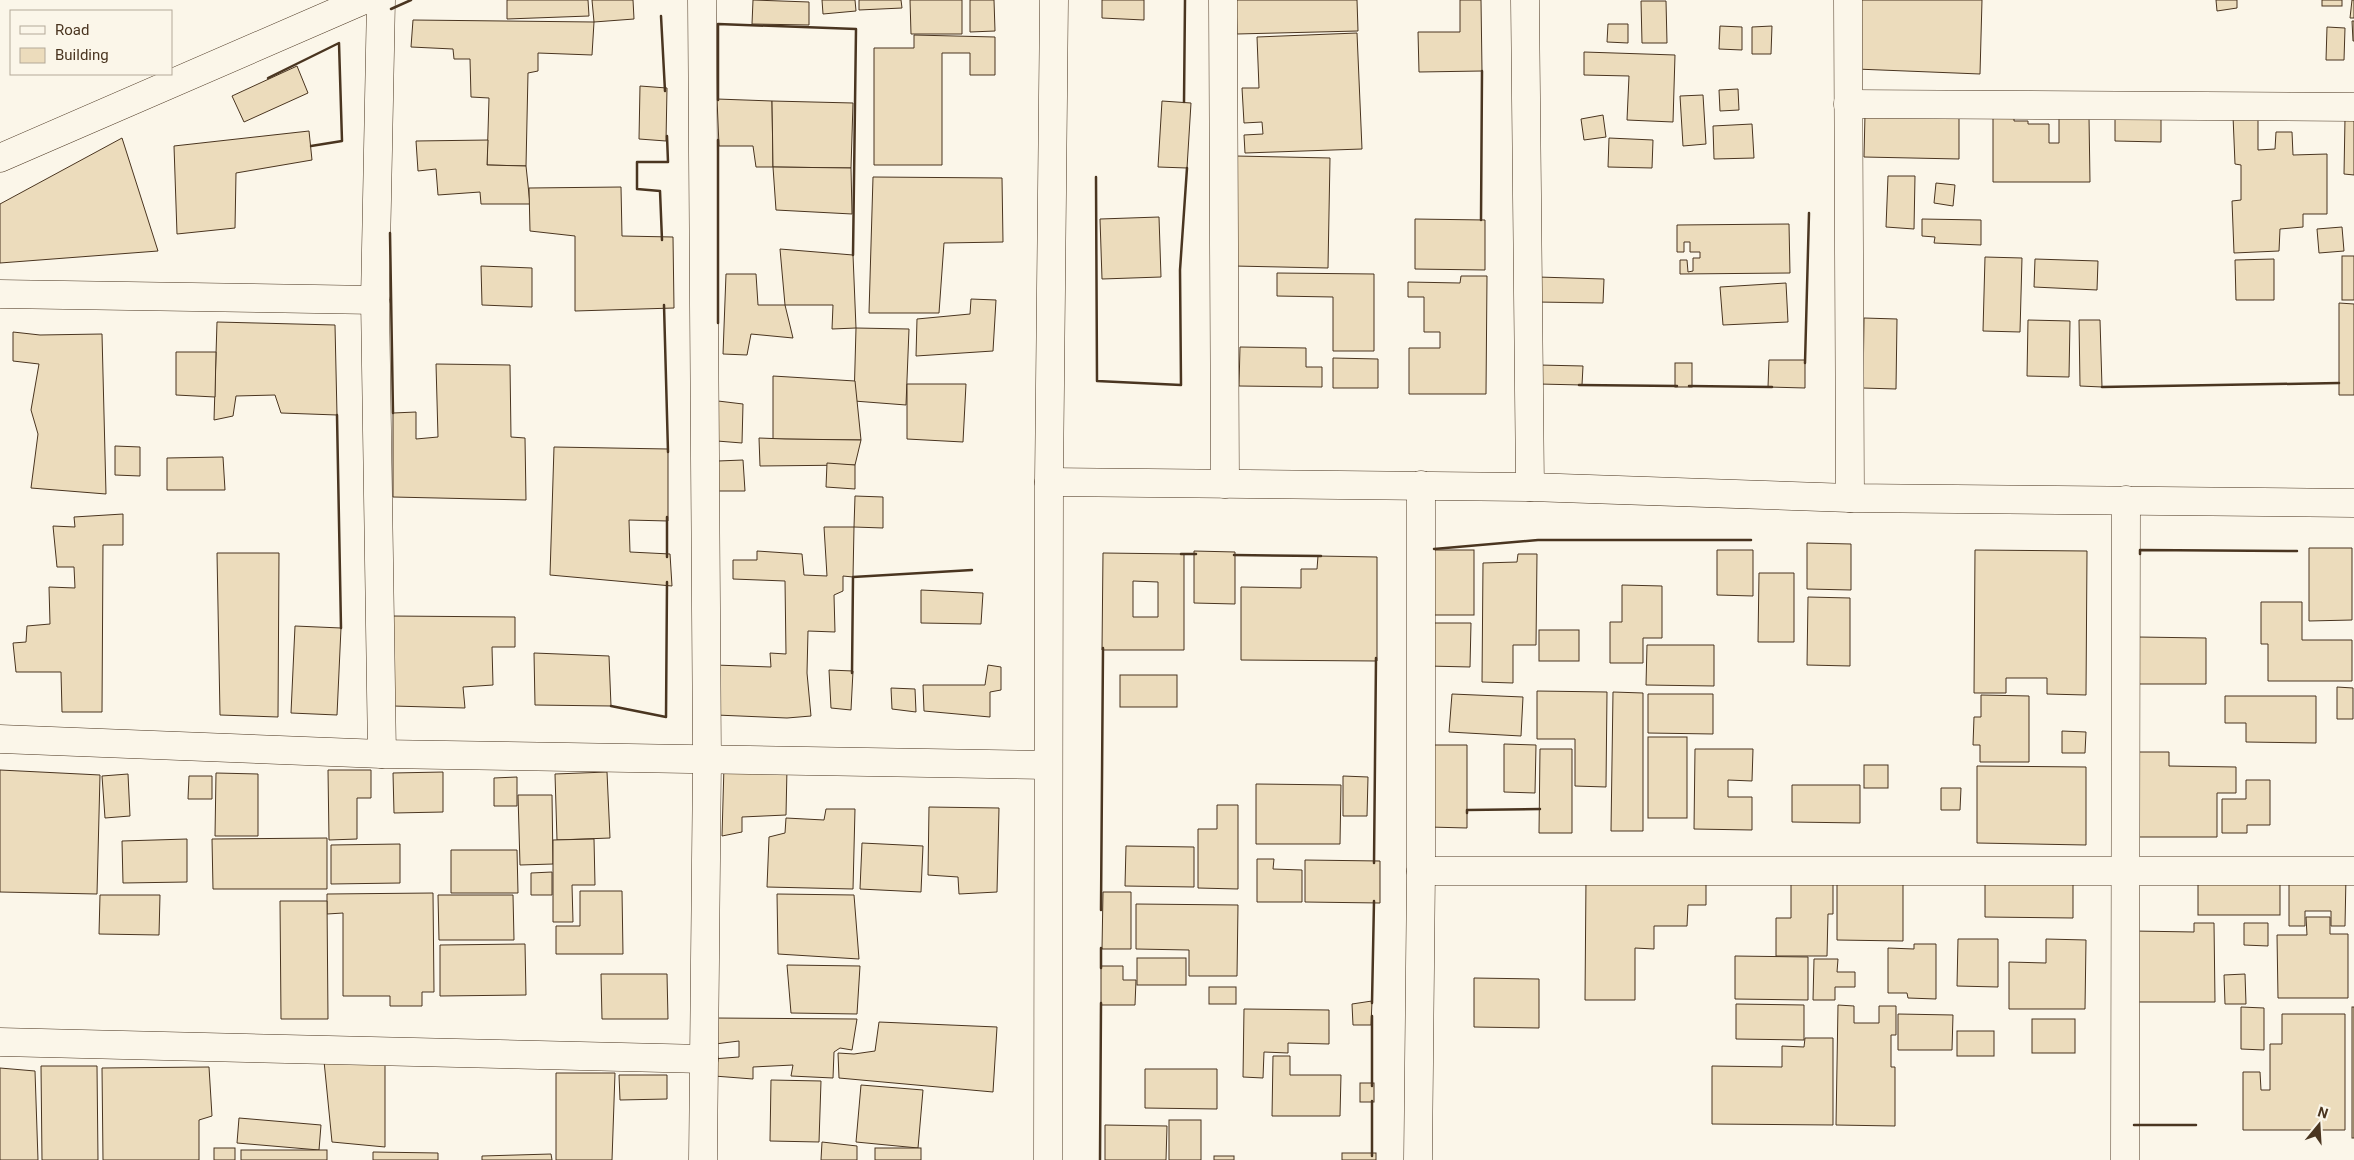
<svg xmlns="http://www.w3.org/2000/svg" width="2354" height="1160" viewBox="0 0 2354 1160" font-family="Roboto,sans-serif">
  <style>
    .building { fill: #ecdcbc; stroke: #4a3520; fill-rule: evenodd }
    .lines { fill: none; stroke-linecap: round; stroke-linejoin: round }
    .minor-casing { stroke: #4a3520; stroke-width: 29 }
    .major-casing { stroke: #4a3520; stroke-width: 29 }
    .minor { stroke: #fbf6e9; stroke-width: 28 }
    .major { stroke: #fbf6e9; stroke-width: 28 }
    .wall { stroke: #4a3520; stroke-width: 2.5 }
  </style>
  <rect width="100%" height="100%" fill="#fbf6e9"/>
  <g class="building">
    <path d="M 507,0 L 588,0 L 589,16 L 507,19 Z"/>
    <path d="M 592,0 L 633,0 L 634,19 L 594,22 Z"/>
    <path d="M 753,0 L 809,2 L 809,25 L 752,24 Z"/>
    <path d="M 822,0 L 855,0 L 856,11 L 823,14 Z"/>
    <path d="M 859,0 L 901,0 L 902,8 L 859,10 Z"/>
    <path d="M 910,0 L 962,0 L 962,34 L 911,34 Z"/>
    <path d="M 970,0 L 994,0 L 995,31 L 970,32 Z"/>
    <path d="M 1102,0 L 1144,0 L 1144,20 L 1102,18 Z"/>
    <path d="M 1236,0 L 1357,0 L 1358,31 L 1237,34 Z"/>
    <path d="M 1460,0 L 1481,0 L 1482,71 L 1419,72 L 1418,32 L 1460,32 Z"/>
    <path d="M 1859,0 L 1982,0 L 1980,74 L 1856,69 Z"/>
    <path d="M 2216,0 L 2237,0 L 2237,8 L 2217,11 Z"/>
    <rect x="2322" y="0" width="20" height="6"/>
    <path d="M 2352,0 L 2354,0 L 2354,18 L 2350,18 Z"/>
    <path d="M 1641,1 L 1666,1 L 1667,43 L 1642,43 Z"/>
    <path d="M 413,20 L 594,22 L 592,55 L 538,53 L 538,71 L 528,73 L 526,166 L 487,165 L 489,98 L 471,97 L 470,59 L 454,59 L 453,49 L 411,47 Z"/>
    <path d="M 2352,21 L 2354,21 L 2354,41 L 2353,41 Z"/>
    <path d="M 1608,24 L 1628,24 L 1628,43 L 1607,42 Z"/>
    <path d="M 1720,26 L 1742,27 L 1742,50 L 1719,49 Z"/>
    <path d="M 1772,26 L 1771,54 L 1752,54 L 1752,27 Z"/>
    <path d="M 2327,27 L 2345,28 L 2344,60 L 2326,60 Z"/>
    <path d="M 1357,33 L 1362,149 L 1245,153 L 1244,135 L 1263,134 L 1262,122 L 1244,123 L 1242,88 L 1259,88 L 1257,37 Z"/>
    <path d="M 914,35 L 995,37 L 995,75 L 970,75 L 970,53 L 942,53 L 942,165 L 874,165 L 874,48 L 914,48 Z"/>
    <path d="M 1584,52 L 1675,55 L 1673,122 L 1627,120 L 1629,76 L 1584,75 Z"/>
    <path d="M 297,66 L 308,93 L 244,122 L 232,96 Z"/>
    <path d="M 640,86 L 667,88 L 666,141 L 639,139 Z"/>
    <path d="M 1738,89 L 1739,110 L 1720,111 L 1719,90 Z"/>
    <path d="M 1703,95 L 1706,144 L 1683,146 L 1680,96 Z"/>
    <path d="M 717,99 L 772,101 L 773,167 L 756,167 L 753,146 L 719,146 Z"/>
    <path d="M 772,101 L 853,103 L 851,168 L 773,167 Z"/>
    <path d="M 1162,101 L 1191,103 L 1187,168 L 1158,167 Z"/>
    <path d="M 1993,113 L 2014,113 L 2014,121 L 2028,121 L 2028,124 L 2049,124 L 2049,143 L 2059,143 L 2059,117 L 2089,117 L 2090,182 L 1993,182 Z"/>
    <path d="M 2115,113 L 2161,113 L 2161,142 L 2115,141 Z"/>
    <path d="M 2258,113 L 2258,150 L 2275,149 L 2276,132 L 2292,132 L 2293,155 L 2327,154 L 2327,214 L 2303,214 L 2303,227 L 2280,229 L 2279,251 L 2234,253 L 2232,201 L 2241,200 L 2241,165 L 2235,164 L 2233,116 Z"/>
    <path d="M 1865,114 L 1959,116 L 1959,159 L 1864,157 Z"/>
    <path d="M 1603,115 L 1606,137 L 1584,140 L 1581,119 Z"/>
    <path d="M 2345,118 L 2354,118 L 2354,175 L 2344,174 Z"/>
    <path d="M 1752,124 L 1754,158 L 1714,159 L 1713,126 Z"/>
    <path d="M 309,131 L 312,160 L 236,173 L 235,228 L 177,234 L 174,146 Z"/>
    <path d="M 122,138 L 158,251 L 0,263 L 0,204 Z"/>
    <path d="M 1609,138 L 1653,140 L 1652,168 L 1608,167 Z"/>
    <path d="M 488,140 L 487,165 L 526,166 L 530,204 L 481,204 L 480,192 L 438,195 L 436,169 L 418,171 L 416,141 Z"/>
    <path d="M 1236,156 L 1330,158 L 1328,268 L 1234,266 Z"/>
    <path d="M 773,167 L 851,168 L 852,214 L 776,210 Z"/>
    <path d="M 1888,176 L 1915,176 L 1914,229 L 1886,227 Z"/>
    <path d="M 873,177 L 1002,178 L 1003,242 L 944,243 L 939,313 L 869,313 Z"/>
    <path d="M 1936,183 L 1955,185 L 1953,206 L 1934,203 Z"/>
    <path d="M 621,187 L 622,236 L 673,237 L 674,308 L 575,311 L 575,236 L 530,231 L 529,188 Z"/>
    <path d="M 1159,217 L 1161,277 L 1102,279 L 1100,219 Z"/>
    <path d="M 1415,219 L 1485,220 L 1485,270 L 1415,269 Z"/>
    <path d="M 1922,219 L 1981,220 L 1981,245 L 1934,243 L 1935,237 L 1922,236 Z"/>
    <path d="M 1789,224 L 1790,273 L 1680,274 L 1680,260 L 1687,260 L 1688,272 L 1693,271 L 1693,258 L 1700,258 L 1700,252 L 1690,252 L 1690,242 L 1684,242 L 1684,252 L 1677,252 L 1677,225 Z"/>
    <path d="M 2342,227 L 2344,251 L 2319,253 L 2317,229 Z"/>
    <path d="M 780,249 L 853,255 L 856,328 L 832,329 L 833,305 L 785,305 Z"/>
    <rect x="2342" y="256" width="12" height="44"/>
    <path d="M 1985,257 L 2022,258 L 2020,332 L 1983,331 Z"/>
    <path d="M 2035,259 L 2098,261 L 2097,290 L 2034,287 Z"/>
    <path d="M 2274,259 L 2274,300 L 2236,300 L 2235,260 Z"/>
    <path d="M 481,266 L 532,268 L 532,307 L 482,305 Z"/>
    <path d="M 1277,273 L 1374,274 L 1374,351 L 1333,351 L 1333,297 L 1277,296 Z"/>
    <path d="M 726,274 L 756,274 L 758,305 L 785,305 L 793,338 L 751,334 L 747,355 L 723,354 Z"/>
    <path d="M 1461,276 L 1487,276 L 1486,394 L 1409,394 L 1409,348 L 1440,348 L 1440,332 L 1424,332 L 1424,297 L 1408,297 L 1408,282 L 1460,283 Z"/>
    <path d="M 1538,277 L 1604,279 L 1603,303 L 1537,302 Z"/>
    <path d="M 1786,283 L 1788,322 L 1723,325 L 1720,287 Z"/>
    <path d="M 971,299 L 996,300 L 993,351 L 916,356 L 917,319 L 970,314 Z"/>
    <path d="M 2339,303 L 2354,304 L 2354,395 L 2339,395 Z"/>
    <path d="M 1864,318 L 1897,319 L 1896,389 L 1863,388 Z"/>
    <path d="M 2028,320 L 2070,321 L 2069,377 L 2027,376 Z"/>
    <path d="M 2079,320 L 2100,320 L 2102,387 L 2080,386 Z"/>
    <path d="M 217,322 L 335,325 L 337,415 L 281,413 L 275,395 L 236,396 L 233,416 L 214,420 Z"/>
    <path d="M 856,328 L 909,329 L 906,405 L 854,401 Z"/>
    <path d="M 13,332 L 40,335 L 102,334 L 106,494 L 31,488 L 38,434 L 31,410 L 39,364 L 13,361 Z"/>
    <path d="M 1240,347 L 1306,348 L 1306,367 L 1322,367 L 1322,387 L 1239,386 Z"/>
    <path d="M 176,352 L 216,352 L 215,397 L 176,395 Z"/>
    <path d="M 1333,358 L 1378,359 L 1378,388 L 1333,388 Z"/>
    <path d="M 1769,360 L 1805,360 L 1805,388 L 1768,387 Z"/>
    <rect x="1675" y="363" width="17" height="24"/>
    <path d="M 436,364 L 510,365 L 511,437 L 525,438 L 526,500 L 393,497 L 393,413 L 416,412 L 416,439 L 438,437 Z"/>
    <path d="M 1539,365 L 1583,366 L 1582,385 L 1539,384 Z"/>
    <path d="M 773,376 L 855,381 L 861,440 L 773,439 Z"/>
    <path d="M 907,384 L 966,384 L 963,442 L 907,439 Z"/>
    <path d="M 718,401 L 743,404 L 742,443 L 717,441 Z"/>
    <path d="M 759,438 L 785,439 L 861,440 L 855,465 L 760,466 Z"/>
    <path d="M 115,446 L 140,447 L 140,476 L 115,475 Z"/>
    <path d="M 554,447 L 668,449 L 668,521 L 629,520 L 630,552 L 670,554 L 672,586 L 550,575 Z"/>
    <path d="M 223,457 L 225,490 L 167,490 L 167,458 Z"/>
    <path d="M 743,460 L 745,491 L 718,491 L 718,461 Z"/>
    <path d="M 827,463 L 855,465 L 855,489 L 826,487 Z"/>
    <path d="M 855,496 L 883,497 L 883,528 L 854,527 Z"/>
    <path d="M 123,514 L 123,545 L 103,545 L 102,712 L 62,712 L 61,672 L 16,672 L 13,643 L 26,642 L 27,626 L 50,624 L 49,587 L 75,588 L 74,567 L 57,567 L 53,526 L 75,527 L 74,517 Z"/>
    <path d="M 824,527 L 854,527 L 853,577 L 843,576 L 843,591 L 834,595 L 835,632 L 808,631 L 807,673 L 811,716 L 787,718 L 716,715 L 715,665 L 771,667 L 770,653 L 786,654 L 785,581 L 733,579 L 733,560 L 757,560 L 757,551 L 802,554 L 804,575 L 827,576 Z"/>
    <path d="M 1807,543 L 1851,544 L 1851,590 L 1807,589 Z"/>
    <path d="M 2309,548 L 2352,548 L 2352,620 L 2309,621 Z"/>
    <rect x="1429" y="550" width="45" height="65"/>
    <path d="M 1717,550 L 1753,550 L 1753,596 L 1717,595 Z"/>
    <path d="M 1975,550 L 2087,551 L 2086,695 L 2047,694 L 2047,678 L 2006,678 L 2006,693 L 1974,693 Z"/>
    <path d="M 1194,551 L 1235,552 L 1235,604 L 1194,603 Z"/>
    <path d="M 217,553 L 279,553 L 278,717 L 220,715 Z"/>
    <path d="M 1103,553 L 1184,554 L 1184,650 L 1102,650 ZM 1133,581 L 1158,582 L 1158,617 L 1133,617 Z"/>
    <path d="M 1518,554 L 1537,554 L 1536,645 L 1513,645 L 1513,683 L 1482,682 L 1483,563 L 1517,562 Z"/>
    <path d="M 1318,556 L 1377,557 L 1377,661 L 1241,660 L 1241,587 L 1301,588 L 1301,569 L 1317,569 Z"/>
    <path d="M 1759,573 L 1794,573 L 1794,642 L 1758,642 Z"/>
    <path d="M 1622,585 L 1662,586 L 1662,638 L 1643,638 L 1643,663 L 1610,663 L 1610,622 L 1622,622 Z"/>
    <path d="M 921,590 L 983,593 L 981,624 L 921,623 Z"/>
    <path d="M 1808,597 L 1850,598 L 1850,666 L 1807,665 Z"/>
    <path d="M 2261,602 L 2302,602 L 2302,640 L 2352,640 L 2352,681 L 2268,681 L 2268,644 L 2261,644 Z"/>
    <path d="M 391,616 L 515,617 L 515,647 L 492,647 L 493,685 L 463,687 L 465,708 L 393,706 Z"/>
    <path d="M 1427,623 L 1471,623 L 1470,667 L 1428,666 Z"/>
    <path d="M 295,626 L 341,628 L 337,715 L 291,713 Z"/>
    <rect x="1539" y="630" width="40" height="31"/>
    <path d="M 2138,637 L 2206,638 L 2206,684 L 2138,684 Z"/>
    <path d="M 1647,645 L 1714,645 L 1714,686 L 1646,685 Z"/>
    <path d="M 534,653 L 609,656 L 611,706 L 535,705 Z"/>
    <path d="M 988,665 L 1001,667 L 1001,690 L 990,692 L 990,717 L 924,711 L 923,685 L 985,685 Z"/>
    <path d="M 829,670 L 853,671 L 851,710 L 831,708 Z"/>
    <rect x="1120" y="675" width="57" height="32"/>
    <path d="M 2337,687 L 2353,688 L 2353,719 L 2337,719 Z"/>
    <path d="M 891,688 L 915,689 L 916,712 L 892,709 Z"/>
    <path d="M 1537,691 L 1607,692 L 1606,787 L 1575,786 L 1575,739 L 1537,739 Z"/>
    <path d="M 1613,692 L 1643,693 L 1643,831 L 1611,831 Z"/>
    <path d="M 1452,694 L 1523,697 L 1521,736 L 1449,732 Z"/>
    <path d="M 1648,694 L 1713,694 L 1713,734 L 1648,733 Z"/>
    <path d="M 1981,695 L 2029,696 L 2029,762 L 1980,762 L 1980,745 L 1973,745 L 1974,717 L 1981,717 Z"/>
    <path d="M 2225,696 L 2316,696 L 2316,743 L 2246,742 L 2246,723 L 2225,723 Z"/>
    <path d="M 2062,731 L 2086,732 L 2085,753 L 2062,753 Z"/>
    <rect x="1648" y="737" width="39" height="81"/>
    <path d="M 1504,744 L 1536,745 L 1535,793 L 1504,792 Z"/>
    <path d="M 1430,745 L 1467,745 L 1467,828 L 1429,827 Z"/>
    <path d="M 1540,749 L 1572,749 L 1572,833 L 1539,833 Z"/>
    <path d="M 1695,749 L 1753,749 L 1752,781 L 1728,780 L 1728,797 L 1752,797 L 1752,830 L 1694,829 Z"/>
    <path d="M 2139,752 L 2169,752 L 2169,766 L 2236,767 L 2236,793 L 2217,793 L 2217,837 L 2135,837 Z"/>
    <rect x="1864" y="765" width="24" height="23"/>
    <path d="M 724,766 L 787,768 L 786,815 L 742,817 L 742,832 L 722,836 Z"/>
    <path d="M 1977,766 L 2086,767 L 2086,845 L 1977,843 Z"/>
    <path d="M 0,770 L 100,775 L 97,894 L 0,892 Z"/>
    <path d="M 328,770 L 371,770 L 371,798 L 357,798 L 357,839 L 329,840 Z"/>
    <path d="M 443,772 L 443,812 L 394,813 L 393,773 Z"/>
    <path d="M 607,772 L 610,838 L 557,840 L 555,774 Z"/>
    <path d="M 216,773 L 258,774 L 258,836 L 215,836 Z"/>
    <path d="M 128,774 L 130,816 L 105,818 L 102,776 Z"/>
    <path d="M 189,776 L 212,776 L 212,799 L 188,799 Z"/>
    <path d="M 1343,776 L 1368,777 L 1367,816 L 1343,816 Z"/>
    <path d="M 517,777 L 517,806 L 494,806 L 494,778 Z"/>
    <path d="M 2246,780 L 2270,780 L 2270,825 L 2247,825 L 2247,833 L 2222,833 L 2222,799 L 2246,799 Z"/>
    <path d="M 1256,784 L 1341,785 L 1340,844 L 1256,844 Z"/>
    <path d="M 1792,785 L 1860,785 L 1860,823 L 1792,822 Z"/>
    <path d="M 1941,788 L 1961,788 L 1960,810 L 1941,810 Z"/>
    <path d="M 518,795 L 552,795 L 553,864 L 520,865 Z"/>
    <path d="M 1217,805 L 1238,805 L 1238,889 L 1198,888 L 1198,829 L 1217,829 Z"/>
    <path d="M 929,807 L 999,808 L 997,892 L 959,894 L 958,877 L 928,875 Z"/>
    <path d="M 826,809 L 855,809 L 853,889 L 767,887 L 769,837 L 785,833 L 786,818 L 824,820 Z"/>
    <path d="M 327,838 L 327,889 L 213,889 L 212,839 Z"/>
    <path d="M 187,839 L 187,882 L 123,883 L 122,841 Z"/>
    <path d="M 594,839 L 595,885 L 572,885 L 573,922 L 553,922 L 553,840 Z"/>
    <path d="M 862,843 L 923,846 L 921,892 L 860,889 Z"/>
    <path d="M 400,844 L 400,883 L 331,884 L 331,845 Z"/>
    <path d="M 1126,846 L 1194,847 L 1194,887 L 1125,886 Z"/>
    <path d="M 451,850 L 517,850 L 518,893 L 451,893 Z"/>
    <path d="M 1257,859 L 1274,859 L 1273,869 L 1302,870 L 1302,902 L 1257,902 Z"/>
    <path d="M 1305,860 L 1380,861 L 1380,903 L 1305,902 Z"/>
    <path d="M 552,872 L 552,895 L 531,895 L 531,873 Z"/>
    <path d="M 2289,876 L 2346,876 L 2345,926 L 2331,926 L 2331,911 L 2305,911 L 2305,926 L 2289,926 Z"/>
    <path d="M 1586,877 L 1706,878 L 1706,905 L 1688,905 L 1687,926 L 1654,926 L 1654,949 L 1635,948 L 1635,1000 L 1585,1000 Z"/>
    <path d="M 1791,878 L 1833,878 L 1833,914 L 1828,914 L 1827,956 L 1776,956 L 1776,918 L 1791,918 Z"/>
    <rect x="2198" y="879" width="82" height="36"/>
    <path d="M 1837,880 L 1903,880 L 1903,941 L 1837,940 Z"/>
    <path d="M 1985,880 L 2073,880 L 2073,918 L 1985,917 Z"/>
    <path d="M 580,891 L 622,891 L 623,954 L 556,954 L 556,926 L 580,926 Z"/>
    <path d="M 1103,892 L 1131,892 L 1131,949 L 1102,949 Z"/>
    <path d="M 433,893 L 434,992 L 422,992 L 422,1006 L 390,1006 L 390,996 L 343,996 L 343,913 L 327,914 L 327,894 Z"/>
    <path d="M 777,894 L 854,895 L 859,959 L 778,954 Z"/>
    <path d="M 100,895 L 160,895 L 159,935 L 99,934 Z"/>
    <path d="M 438,895 L 513,895 L 514,940 L 439,940 Z"/>
    <path d="M 280,901 L 327,901 L 328,1019 L 281,1019 Z"/>
    <path d="M 1136,904 L 1238,905 L 1237,976 L 1189,976 L 1189,950 L 1136,949 Z"/>
    <path d="M 2306,917 L 2330,917 L 2330,934 L 2348,934 L 2348,998 L 2278,998 L 2277,935 L 2307,935 Z"/>
    <path d="M 2194,923 L 2214,923 L 2215,1002 L 2134,1002 L 2134,931 L 2194,932 Z"/>
    <path d="M 2244,923 L 2268,923 L 2268,946 L 2244,945 Z"/>
    <path d="M 1958,939 L 1998,939 L 1998,987 L 1957,986 Z"/>
    <path d="M 2046,939 L 2086,940 L 2085,1009 L 2009,1009 L 2009,962 L 2046,963 Z"/>
    <path d="M 525,944 L 526,995 L 440,996 L 440,945 Z"/>
    <path d="M 1914,944 L 1936,944 L 1936,999 L 1908,998 L 1907,993 L 1888,993 L 1888,948 L 1914,949 Z"/>
    <path d="M 1735,956 L 1808,957 L 1808,1000 L 1735,999 Z"/>
    <rect x="1137" y="958" width="49" height="27"/>
    <path d="M 1814,959 L 1838,959 L 1837,972 L 1855,972 L 1855,987 L 1835,987 L 1835,1000 L 1813,1000 Z"/>
    <path d="M 787,965 L 860,966 L 857,1014 L 791,1013 Z"/>
    <path d="M 1101,966 L 1123,966 L 1123,980 L 1136,980 L 1135,1005 L 1101,1005 Z"/>
    <path d="M 601,974 L 667,974 L 668,1019 L 602,1019 Z"/>
    <path d="M 2245,974 L 2246,1004 L 2225,1004 L 2224,975 Z"/>
    <path d="M 1474,978 L 1539,979 L 1539,1028 L 1474,1027 Z"/>
    <rect x="1209" y="987" width="27" height="17"/>
    <path d="M 1372,1001 L 1371,1025 L 1353,1025 L 1352,1004 Z"/>
    <path d="M 1736,1004 L 1804,1005 L 1804,1040 L 1736,1039 Z"/>
    <path d="M 1838,1005 L 1854,1006 L 1854,1023 L 1879,1023 L 1879,1006 L 1896,1006 L 1896,1035 L 1891,1035 L 1891,1067 L 1895,1067 L 1895,1126 L 1836,1125 Z"/>
    <path d="M 2241,1007 L 2264,1008 L 2264,1050 L 2241,1049 Z"/>
    <rect x="2352" y="1007" width="2" height="131"/>
    <path d="M 1244,1009 L 1329,1010 L 1329,1044 L 1288,1043 L 1288,1053 L 1264,1052 L 1263,1078 L 1243,1077 Z"/>
    <path d="M 1898,1014 L 1953,1015 L 1952,1050 L 1898,1050 Z"/>
    <path d="M 2282,1014 L 2345,1014 L 2345,1130 L 2243,1130 L 2243,1072 L 2260,1072 L 2261,1090 L 2270,1090 L 2270,1044 L 2282,1044 Z"/>
    <path d="M 715,1018 L 857,1019 L 852,1050 L 840,1048 L 834,1052 L 833,1078 L 791,1076 L 793,1065 L 753,1067 L 753,1079 L 714,1076 L 712,1059 L 739,1057 L 739,1041 L 715,1044 Z"/>
    <rect x="2032" y="1019" width="43" height="34"/>
    <path d="M 879,1022 L 997,1027 L 993,1092 L 839,1078 L 838,1053 L 854,1054 L 875,1051 Z"/>
    <rect x="1957" y="1031" width="37" height="25"/>
    <path d="M 1805,1038 L 1833,1038 L 1833,1125 L 1712,1124 L 1712,1066 L 1782,1067 L 1782,1046 L 1804,1047 Z"/>
    <path d="M 1273,1056 L 1290,1056 L 1290,1075 L 1341,1075 L 1340,1116 L 1272,1116 Z"/>
    <path d="M 324,1061 L 385,1063 L 385,1147 L 332,1142 Z"/>
    <path d="M 41,1066 L 97,1066 L 98,1160 L 42,1160 Z"/>
    <path d="M 209,1067 L 212,1116 L 199,1120 L 199,1160 L 103,1160 L 102,1068 Z"/>
    <path d="M 0,1068 L 35,1071 L 38,1160 L 0,1160 Z"/>
    <path d="M 1145,1069 L 1217,1069 L 1217,1109 L 1145,1108 Z"/>
    <path d="M 556,1073 L 615,1073 L 612,1160 L 556,1160 Z"/>
    <path d="M 619,1075 L 667,1075 L 667,1099 L 620,1100 Z"/>
    <path d="M 771,1080 L 821,1081 L 819,1142 L 770,1141 Z"/>
    <rect x="1360" y="1083" width="14" height="19"/>
    <path d="M 861,1085 L 923,1090 L 918,1148 L 856,1142 Z"/>
    <path d="M 239,1118 L 321,1125 L 319,1150 L 237,1143 Z"/>
    <rect x="1169" y="1120" width="32" height="40"/>
    <path d="M 1105,1125 L 1167,1126 L 1166,1160 L 1105,1160 Z"/>
    <path d="M 822,1142 L 857,1146 L 857,1160 L 821,1160 Z"/>
    <rect x="214" y="1148" width="21" height="12"/>
    <rect x="875" y="1148" width="46" height="12"/>
    <rect x="241" y="1150" width="86" height="10"/>
    <path d="M 373,1152 L 438,1153 L 438,1160 L 373,1160 Z"/>
    <rect x="1342" y="1153" width="34" height="7"/>
    <path d="M 551,1154 L 552,1160 L 482,1160 L 482,1156 Z"/>
    <rect x="1214" y="1156" width="20" height="4"/>
  </g>
  <g class="lines">
    <g class="minor-casing">
      <g id="minor">
        <path d="M 381,0 L 375,300 L 382,754"/>
        <path d="M 702,0 L 707,760 L 703,1160"/>
        <path d="M 1223,0 L 1225,484"/>
        <path d="M 1525,0 L 1530,487"/>
        <path d="M 1848,0 L 1850,498"/>
        <path d="M 1848,104 L 2354,107"/>
        <path d="M 0,158 L 364,0"/>
        <path d="M 0,294 L 375,300"/>
        <path d="M 1049,482 L 1530,487 L 1850,498 L 2354,503"/>
        <path d="M 0,739 L 382,754 L 1048,765"/>
        <path d="M 1421,871 L 2354,871"/>
        <path d="M 0,1042 L 704,1059"/>
        <path d="M 1418,1160 L 1421,871 L 1421,485"/>
        <path d="M 2125,1160 L 2126,500"/>
      </g>
    </g>
    <g class="major-casing">
      <path id="major" d="M 1048,1160 L 1049,482 L 1054,0"/>
    </g>
    <use href="#minor" class="minor"/>
    <use href="#major" class="major"/>
    <g class="wall">
      <path d="M 391,9 L 411,0"/>
      <path d="M 661,16 L 665,91"/>
      <path d="M 268,78 L 339,43 L 342,141 L 311,146"/>
      <path d="M 718,100 L 718,24 L 856,29 L 853,255"/>
      <path d="M 1184,102 L 1185,0"/>
      <path d="M 718,140 L 718,323"/>
      <path d="M 1096,177 L 1097,381 L 1181,385 L 1180,270 L 1187,168"/>
      <path d="M 1481,220 L 1482,71"/>
      <path d="M 390,233 L 393,413"/>
      <path d="M 662,240 L 660,191 L 637,189 L 637,162 L 668,162 L 667,136"/>
      <path d="M 664,305 L 668,452"/>
      <path d="M 1805,363 L 1809,213"/>
      <path d="M 1579,385 L 1677,386"/>
      <path d="M 1689,386 L 1772,387"/>
      <path d="M 2102,387 L 2339,383"/>
      <path d="M 337,415 L 341,628"/>
      <path d="M 1434,549 L 1538,540 L 1751,540"/>
      <path d="M 1181,554 L 1196,554"/>
      <path d="M 2140,554 L 2140,550 L 2297,551"/>
      <path d="M 1234,555 L 1321,556"/>
      <path d="M 667,557 L 667,517"/>
      <path d="M 852,673 L 853,577 L 972,570"/>
      <path d="M 611,706 L 666,717 L 667,582"/>
      <path d="M 1467,813 L 1467,810 L 1540,809"/>
      <path d="M 1374,863 L 1376,658"/>
      <path d="M 1101,910 L 1103,648"/>
      <path d="M 1101,968 L 1101,948"/>
      <path d="M 1372,1003 L 1374,901"/>
      <path d="M 1372,1086 L 1372,1016"/>
      <path d="M 2134,1125 L 2196,1125"/>
      <path d="M 1372,1156 L 1372,1101"/>
      <path d="M 1100,1160 L 1101,1003"/>
    </g>
  </g>
  <rect x="10" y="10" width="162" height="65" fill="#fbf6e9" stroke="#b4a999"/>
  <rect x="20" y="26" width="25" height="8" fill="#fbf6e9" stroke="#b4a999"/>
  <text x="55" y="35" font-size="15" fill="#4a3520">Road</text>
  <rect x="20" y="48" width="25" height="15" fill="#ecdcbc" stroke="#b4a999"/>
  <text x="55" y="60" font-size="15" fill="#4a3520">Building</text>
  <g transform="translate(2319 1125) rotate(18)" stroke="#fbf6e9" stroke-width="4" paint-order="stroke">
  <path d="M0-4L9 19L0 12L-9 19Z" fill="#4a3520"/>
  <text y="-8" font-size="14" font-weight="bold" text-anchor="middle" fill="#4a3520">N</text>
  </g>
</svg>
